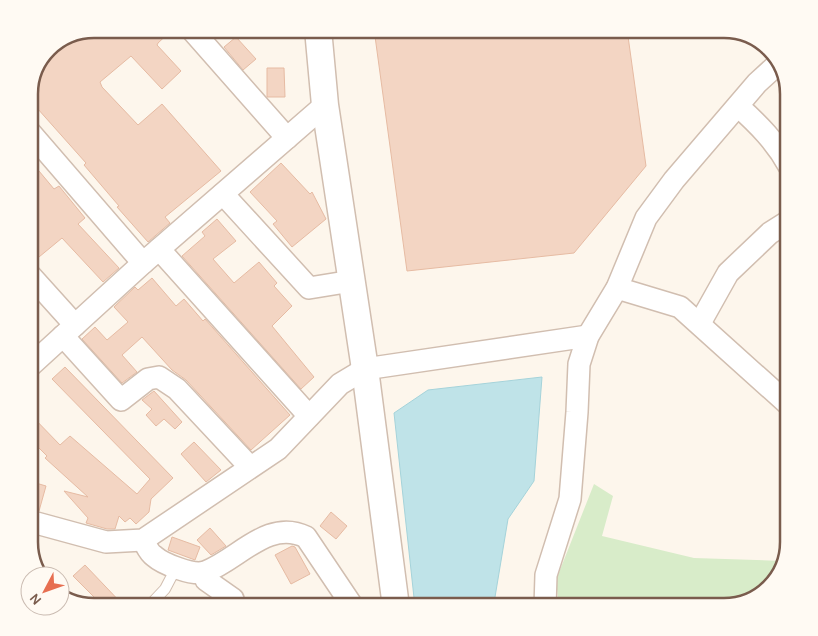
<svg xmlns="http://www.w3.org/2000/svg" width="818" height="636" viewBox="0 0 818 636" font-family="Karla,sans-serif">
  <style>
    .green { fill: #d8ecc9 }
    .water { fill: #bfe3e8; stroke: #a5d3da }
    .building { fill: #f3d5c3; stroke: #e6bba3 }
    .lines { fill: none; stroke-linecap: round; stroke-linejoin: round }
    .service-casing { stroke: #d1beb0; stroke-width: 12 }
    .minor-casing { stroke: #d1beb0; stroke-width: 24 }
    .tertiary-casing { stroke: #d1beb0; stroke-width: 29 }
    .service { stroke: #fff; stroke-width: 10 }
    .minor { stroke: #fff; stroke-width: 21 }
    .tertiary { stroke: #fff; stroke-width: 26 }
    .rim { fill: none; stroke: #7a5c4d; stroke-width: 2.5 }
  </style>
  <rect width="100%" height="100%" fill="#fdf6ec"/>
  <path class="green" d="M 594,484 L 613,496 L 602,536 L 694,558 L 783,561 C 777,579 772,589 754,600 C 731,614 594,607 559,607 L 556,580 Z"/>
  <path class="water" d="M 542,377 L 534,481 L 508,519 L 495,597 L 499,607 L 415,607 L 394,413 L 428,390 Z"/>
  <g class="building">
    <path d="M 94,29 L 173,29 L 158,43 L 157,45 L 181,71 L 162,89 L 131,56 L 100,82 L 102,87 L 138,125 L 162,104 L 221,171 L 165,217 L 170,223 L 148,242 L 117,207 L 119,206 L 84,165 L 86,163 L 29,99 L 29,89 L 47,53 L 59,42 Z"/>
    <path d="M 374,29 L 627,29 L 646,166 L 574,253 L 407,271 Z"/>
    <path d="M 236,37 L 256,59 L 243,70 L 224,47 Z"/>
    <path d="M 267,68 L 284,68 L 285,97 L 267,97 Z"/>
    <path d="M 29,159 L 54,189 L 59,186 L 85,218 L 78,224 L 119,268 L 103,282 L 62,238 L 39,257 L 29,246 Z"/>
    <path d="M 281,163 L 310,194 L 312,192 L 326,219 L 292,247 L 273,224 L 277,221 L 250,192 Z"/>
    <path d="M 217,219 L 236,241 L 213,259 L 234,283 L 259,262 L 277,283 L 274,286 L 292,306 L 272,326 L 314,377 L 301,389 L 182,256 L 205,236 L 202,232 Z"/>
    <path d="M 152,278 L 176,306 L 184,299 L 203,321 L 205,319 L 290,415 L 251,450 L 186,380 L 172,370 L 142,337 L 122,355 L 137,372 L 122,383 L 82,339 L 95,327 L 107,340 L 128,322 L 114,307 L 135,287 L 138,290 Z"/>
    <path d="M 65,367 L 173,478 L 151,499 L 149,512 L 136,524 L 130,518 L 125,522 L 119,516 L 115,529 L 107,529 L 86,523 L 88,518 L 64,491 L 88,497 L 45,458 L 47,456 L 29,438 L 29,413 L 60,445 L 70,436 L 137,494 L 150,479 L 52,379 Z"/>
    <path d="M 154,391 L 182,422 L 175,429 L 164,419 L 156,426 L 146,415 L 152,409 L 142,400 Z"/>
    <path d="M 194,442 L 221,470 L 206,482 L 181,454 Z"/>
    <path d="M 29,481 L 46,486 L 39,511 L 29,509 Z"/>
    <path d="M 331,512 L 347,526 L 336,539 L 320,526 Z"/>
    <path d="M 210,528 L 226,546 L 211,555 L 197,540 Z"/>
    <path d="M 172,537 L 200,547 L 195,560 L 168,550 Z"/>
    <path d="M 292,546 L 295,547 L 310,574 L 291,584 L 275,555 Z"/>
    <path d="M 85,565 L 125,607 L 104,607 L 73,576 Z"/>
  </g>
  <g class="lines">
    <g class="service-casing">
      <path id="service" d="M 148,607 L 165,589 L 176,568"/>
    </g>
    <g class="minor-casing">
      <g id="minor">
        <path d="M 191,29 L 287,138"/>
        <path d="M 738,106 C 758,124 776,142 789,166"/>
        <path d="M 29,131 L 143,263"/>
        <path d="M 223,194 L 309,288 L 352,281"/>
        <path d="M 159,249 L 309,416"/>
        <path d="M 29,274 L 75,325"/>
        <path d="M 617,288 L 680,307 L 789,405"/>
        <path d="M 700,323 L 728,273 L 770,233 L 789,221"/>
        <path d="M 63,336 L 121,400 L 148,379 L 159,377 L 177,389 L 250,467"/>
        <path d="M 29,367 L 143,263 L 325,105"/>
        <path d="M 29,521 L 106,542 L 143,540 L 278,449 L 340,384 L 365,369 L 588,336"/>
        <path d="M 143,540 C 146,545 149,553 154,556 C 163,564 193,576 205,572 C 238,560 268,518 306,537 L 353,607"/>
        <path d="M 204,573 L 206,580 L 233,599 L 227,607"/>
        <path d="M 545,607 L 546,575 L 570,499 L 577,412 L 579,364 L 588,336 L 617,288 L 646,218 L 674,180 L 757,83 L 780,62"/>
      </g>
    </g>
    <g class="tertiary-casing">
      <path id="tertiary" d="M 318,29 L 325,105 L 365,369 L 396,607"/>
    </g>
    <use href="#service" class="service"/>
    <use href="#minor" class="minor"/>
    <use href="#tertiary" class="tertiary"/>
  </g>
  <path d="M0 0H818V636H0ZM94 38H724A56 56 0 0 1 780 94V542A56 56 0 0 1 724 598H94A56 56 0 0 1 38 542V94A56 56 0 0 1 94 38Z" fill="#fffaf3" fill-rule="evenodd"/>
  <path class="rim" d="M94 38H724A56 56 0 0 1 780 94V542A56 56 0 0 1 724 598H94A56 56 0 0 1 38 542V94A56 56 0 0 1 94 38Z"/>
  <g transform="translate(45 591) rotate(229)"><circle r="24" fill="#fffaf3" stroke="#cabbb1"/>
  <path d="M0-4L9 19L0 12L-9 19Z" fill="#e76f51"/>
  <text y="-8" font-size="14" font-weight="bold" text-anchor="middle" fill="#7a5c4d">N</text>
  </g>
</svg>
